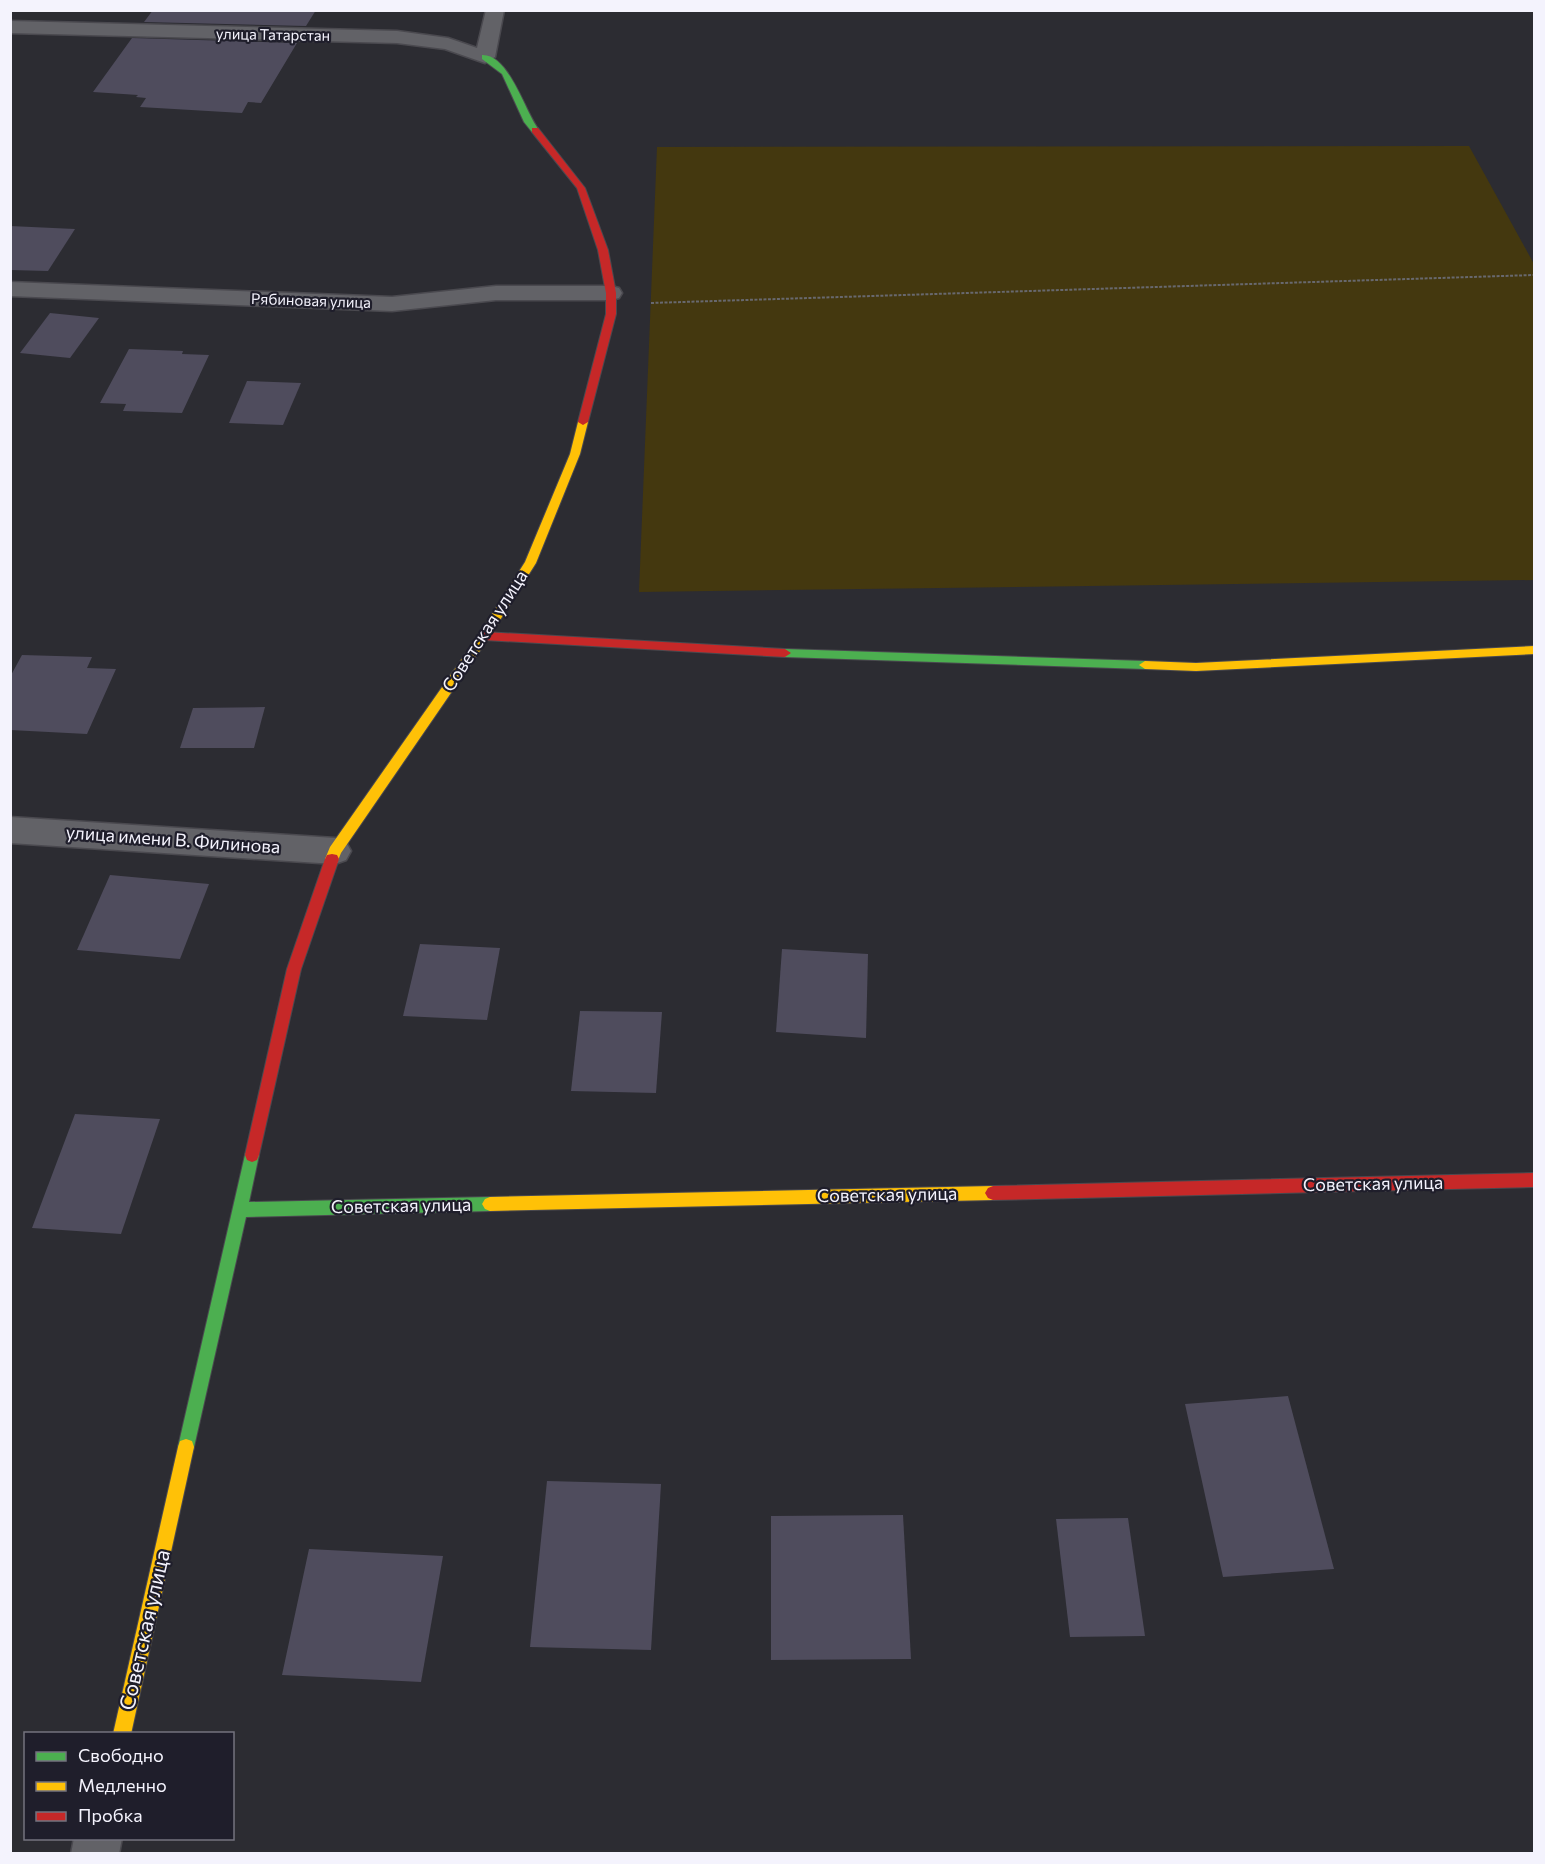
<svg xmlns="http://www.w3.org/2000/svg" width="1545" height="1864" viewBox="0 0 1545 1864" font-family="Commissioner,sans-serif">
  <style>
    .green { fill: #44380f }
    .building { fill: #4f4c5d }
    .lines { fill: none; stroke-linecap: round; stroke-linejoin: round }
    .street-casing { stroke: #4a494f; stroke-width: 3 }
    .fast-casing { stroke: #4a494f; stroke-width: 2 }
    .slow-casing { stroke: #4a494f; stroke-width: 2 }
    .jam-casing { stroke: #4a494f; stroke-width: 2 }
    .path { stroke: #68686e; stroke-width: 2; stroke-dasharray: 3 1.5; stroke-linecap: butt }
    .street { fill: #626267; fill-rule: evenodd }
    .fast { fill: #4caf50; fill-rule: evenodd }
    .slow { fill: #ffc107; fill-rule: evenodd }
    .jam { fill: #c62828; fill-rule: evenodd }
    .labels { text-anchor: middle; stroke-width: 4.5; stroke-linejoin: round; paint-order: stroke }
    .far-street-label { font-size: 15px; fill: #f4f3fd; stroke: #1f1e2b }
    .street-label { font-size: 18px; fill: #f4f3fd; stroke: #1f1e2b }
    .near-street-label { font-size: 21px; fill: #f4f3fd; stroke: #1f1e2b }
  </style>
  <rect width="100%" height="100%" fill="#2c2c32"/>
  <path class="green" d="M 1469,146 L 1534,264 L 1534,580 L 639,592 L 657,147 Z"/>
  <g class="building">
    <path d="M 153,10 L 316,10 L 306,26 L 144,22 Z"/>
    <path d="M 132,38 L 297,43 L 261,103 L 248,102 L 242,113 L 140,107 L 146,98 L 136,97 L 138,95 L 93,92 Z"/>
    <path d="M 10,226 L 75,229 L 48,271 L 10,270 Z"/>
    <path d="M 50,313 L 99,318 L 70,358 L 20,353 Z"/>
    <path d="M 129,349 L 183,351 L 182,354 L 209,355 L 182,413 L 123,411 L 126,404 L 100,403 Z"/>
    <path d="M 247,381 L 301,383 L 283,425 L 229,423 Z"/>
    <path d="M 22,655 L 92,657 L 87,668 L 116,669 L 87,734 L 10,730 L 10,677 Z"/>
    <path d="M 265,707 L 254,748 L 180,748 L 193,708 Z"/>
    <path d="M 110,875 L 209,884 L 180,959 L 77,950 Z"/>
    <path d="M 420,944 L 500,948 L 487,1020 L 403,1016 Z"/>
    <path d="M 782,949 L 868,954 L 866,1038 L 776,1032 Z"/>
    <path d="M 580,1011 L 662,1012 L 656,1093 L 571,1091 Z"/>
    <path d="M 75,1114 L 160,1119 L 121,1234 L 32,1228 Z"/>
    <path d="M 1288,1396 L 1334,1569 L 1223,1577 L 1185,1404 Z"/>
    <path d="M 547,1481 L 661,1484 L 651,1650 L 530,1647 Z"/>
    <path d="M 903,1515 L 911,1659 L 771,1660 L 771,1516 Z"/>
    <path d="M 1128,1518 L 1145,1636 L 1070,1637 L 1056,1519 Z"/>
    <path d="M 309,1549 L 443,1556 L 421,1682 L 282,1675 Z"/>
  </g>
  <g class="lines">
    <g class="street-casing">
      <g id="street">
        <path d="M 486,10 L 504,10 L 495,57 L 485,63 L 445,49 L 397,43 L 10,33 L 10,21 L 397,31 L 448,38 L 477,48 Z"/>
        <path d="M 10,282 L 392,297 L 496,286 L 611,286 L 619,288 L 622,293 L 619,298 L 611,300 L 496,300 L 392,311 L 10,296 Z"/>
        <path d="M 10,817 L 335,838 L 346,842 L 351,851 L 346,860 L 335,864 L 10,843 Z"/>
        <path d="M 74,1838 L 122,1838 L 119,1854 L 71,1854 Z"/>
      </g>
    </g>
    <g class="fast-casing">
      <g id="fast">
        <path d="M 482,55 C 509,54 525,112 539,130 L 538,132 L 532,132 L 524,122 L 502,74 L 482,59 Z"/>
        <path d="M 785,649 L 1145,661 L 1151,665 L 1145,669 L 785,657 L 779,653 Z"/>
        <path d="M 252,1148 L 257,1150 L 259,1155 L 249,1202 L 490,1197 L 495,1199 L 498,1204 L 495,1209 L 490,1211 L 246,1217 L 194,1447 L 192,1453 L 186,1455 L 180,1453 L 178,1447 L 245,1155 L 247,1150 Z"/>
      </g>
    </g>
    <g class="slow-casing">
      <g id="slow">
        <path d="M 583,419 L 588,422 L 580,454 L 536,563 L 488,639 L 341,853 L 337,863 L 327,863 L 325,859 L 330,847 L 480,633 L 525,562 L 570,454 L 578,422 Z"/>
        <path d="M 1534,646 L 1534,654 L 1196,671 L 1145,669 L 1139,665 L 1145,661 L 1196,663 Z"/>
        <path d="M 993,1186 L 998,1188 L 1001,1193 L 998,1198 L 993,1200 L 490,1211 L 485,1209 L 482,1204 L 485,1199 L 490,1197 Z"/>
        <path d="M 186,1439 L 192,1441 L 194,1447 L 131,1734 L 113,1734 L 178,1447 L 180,1441 Z"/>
      </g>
    </g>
    <g class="jam-casing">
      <g id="jam">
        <path d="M 532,128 L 538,128 L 585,188 L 608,250 L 616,293 L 616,314 L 588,422 L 583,425 L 578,422 L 606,314 L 606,293 L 598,250 L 577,188 L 532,132 Z"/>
        <path d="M 484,632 L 785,649 L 791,653 L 785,657 L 484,640 L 478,636 Z"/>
        <path d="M 332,854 L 337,855 L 339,859 L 301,969 L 259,1155 L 257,1160 L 252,1162 L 247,1160 L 245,1155 L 287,969 L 325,859 L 327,855 Z"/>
        <path d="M 1534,1173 L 1534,1187 L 993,1200 L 988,1198 L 985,1193 L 988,1188 L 993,1186 Z"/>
      </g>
    </g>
    <path class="path" d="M 651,303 L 1534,275"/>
    <use href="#street" class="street"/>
    <use href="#fast" class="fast"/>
    <use href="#slow" class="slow"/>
    <use href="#jam" class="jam"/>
  </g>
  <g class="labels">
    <g class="far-street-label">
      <text transform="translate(273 35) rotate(1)" y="5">улица Татарстан</text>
      <text transform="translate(311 301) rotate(2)" y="5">Рябиновая улица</text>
    </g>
    <g class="street-label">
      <text transform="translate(485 631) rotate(-57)" y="6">Советская улица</text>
      <text transform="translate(173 840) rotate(4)" y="6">улица имени В. Филинова</text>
      <text transform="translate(1373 1184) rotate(-1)" y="6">Советская улица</text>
      <text transform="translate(887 1195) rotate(-1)" y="6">Советская улица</text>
      <text transform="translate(401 1206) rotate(-1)" y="6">Советская улица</text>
    </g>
    <g class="near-street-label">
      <text transform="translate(145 1630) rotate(-77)" y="7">Советская улица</text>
    </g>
  </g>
  <rect width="1545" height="1864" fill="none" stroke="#f4f3fd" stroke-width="24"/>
  <rect x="24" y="1732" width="210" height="108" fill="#1f1e2b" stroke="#74737f" stroke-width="1.5"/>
  <rect x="36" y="1752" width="30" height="9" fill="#4caf50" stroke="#74737f" stroke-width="1.5"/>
  <text x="78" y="1762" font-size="18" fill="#f4f3fd">Свободно</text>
  <rect x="36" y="1782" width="30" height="9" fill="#ffc107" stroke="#74737f" stroke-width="1.5"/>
  <text x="78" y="1792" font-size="18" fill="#f4f3fd">Медленно</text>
  <rect x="36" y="1812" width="30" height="9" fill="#c62828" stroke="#74737f" stroke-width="1.5"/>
  <text x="78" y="1822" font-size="18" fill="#f4f3fd">Пробка</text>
</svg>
